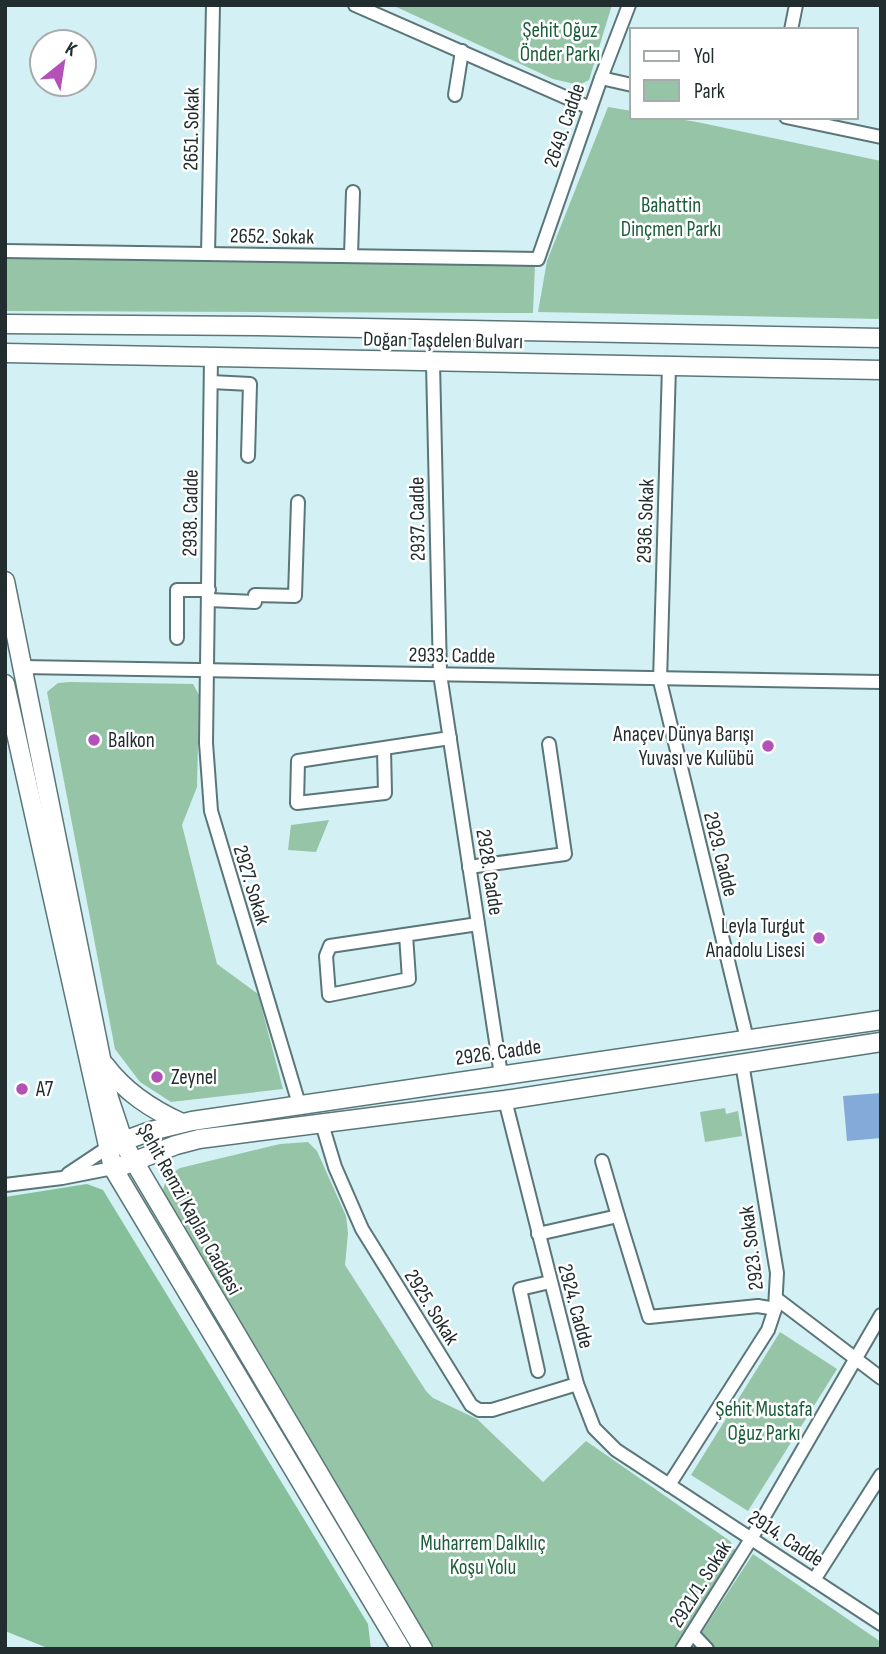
<svg xmlns="http://www.w3.org/2000/svg" width="886" height="1654" viewBox="0 0 886 1654" font-family="'Sofia Sans Condensed',sans-serif">
  <style>
    .green { fill: #96c4a7 }
    .forest { fill: #85c09b }
    .water { fill: #83aad9 }
    .lines { fill: none; stroke-linecap: round; stroke-linejoin: round }
    .street-casing { stroke: #5b7679; stroke-width: 16 }
    .secondary-casing { stroke: #5b7679; stroke-width: 21 }
    .street { stroke: #fff; stroke-width: 12 }
    .secondary { stroke: #fff; stroke-width: 18 }
    .poi-dot { fill: #b451b8; stroke: #fff; stroke-width: 2.5 }
    .labels { text-anchor: middle; stroke-width: 5; stroke-linejoin: round; paint-order: stroke }
    .park-label { font-size: 21px; fill: #1a5d3a; stroke: #fff }
    .street-label { font-size: 21px; fill: #212d2e; stroke: #fff }
    .poi-label { font-size: 21px; fill: #212d2e; stroke: #fff; text-anchor: start }
  </style>
  <rect width="100%" height="100%" fill="#d3f0f4"/>
  <g class="green">
    <path d="M 392,5 L 612,5 L 589,80 L 579,85 L 553,79 Z"/>
    <path d="M 608,107 L 632,111 L 632,117 L 668,117 L 702,123 L 881,161 L 881,319 L 538,312 L 547,261 Z"/>
    <path d="M 5,257 L 535,265 L 533,313 L 5,311 Z"/>
    <path d="M 70,682 L 193,684 L 199,695 L 197,787 L 182,825 L 217,964 L 258,994 L 283,1089 L 171,1102 L 140,1082 L 115,1049 L 47,692 L 58,683 Z"/>
    <path d="M 329,820 L 316,852 L 288,850 L 291,825 Z"/>
    <path d="M 725,1108 L 726,1114 L 738,1111 L 742,1136 L 705,1142 L 700,1112 Z"/>
    <path d="M 308,1142 L 317,1151 L 346,1216 L 348,1233 L 345,1265 L 426,1391 L 433,1398 L 477,1419 L 543,1482 L 586,1441 L 730,1541 L 735,1550 L 675,1649 L 435,1649 L 390,1583 L 173,1213 L 163,1189 L 168,1176 L 180,1168 L 280,1144 Z"/>
    <path d="M 780,1332 L 837,1369 L 748,1511 L 691,1475 Z"/>
    <path d="M 753,1554 L 881,1642 L 881,1649 L 691,1649 Z"/>
  </g>
  <path class="forest" d="M 87,1184 L 103,1190 L 368,1624 L 371,1649 L 50,1649 L 5,1631 L 5,1197 Z"/>
  <path class="water" d="M 881,1093 L 881,1138 L 847,1141 L 843,1096 Z"/>
  <g class="lines">
    <g class="street-casing">
      <g id="street">
        <path d="M 355,5 L 590,108"/>
        <path d="M 791,30 L 796,5"/>
        <path d="M 601,78 L 632,85"/>
        <path d="M 455,95 L 462,51"/>
        <path d="M 786,117 L 881,137"/>
        <path d="M 5,251 L 538,259 L 601,78 L 629,5"/>
        <path d="M 208,254 L 213,5"/>
        <path d="M 351,256 L 353,192"/>
        <path d="M 211,357 L 206,743 L 211,811 L 299,1104"/>
        <path d="M 433,363 L 440,674 L 501,1075"/>
        <path d="M 669,366 L 660,681 L 747,1039"/>
        <path d="M 211,382 L 250,384 L 248,456"/>
        <path d="M 209,600 L 255,602 L 255,595 L 295,596 L 298,502"/>
        <path d="M 177,638 L 177,590 L 209,590"/>
        <path d="M 22,667 L 881,682"/>
        <path d="M 384,749 L 385,793 L 297,803 L 298,761 L 450,738"/>
        <path d="M 469,867 L 565,854 L 549,744"/>
        <path d="M 406,935 L 409,979 L 329,995 L 326,956 L 330,946 L 478,924"/>
        <path d="M 505,1100 L 577,1384 L 594,1428 L 616,1450 L 881,1624"/>
        <path d="M 322,1124 L 335,1167 L 362,1229 L 471,1405 L 479,1410 L 492,1410 L 577,1384"/>
        <path d="M 602,1161 L 618,1216"/>
        <path d="M 68,1174 L 107,1148"/>
        <path d="M 5,1185 L 62,1178 L 113,1168"/>
        <path d="M 538,1234 L 618,1216 L 649,1317 L 758,1306 L 775,1309"/>
        <path d="M 777,1299 L 881,1378"/>
        <path d="M 538,1371 L 520,1289 L 550,1282"/>
        <path d="M 669,1485 L 768,1330 L 775,1309 L 777,1273 L 742,1063"/>
        <path d="M 814,1580 L 881,1475"/>
        <path d="M 692,1633 L 707,1649"/>
        <path d="M 682,1649 L 751,1539 L 881,1315"/>
      </g>
    </g>
    <g class="secondary-casing">
      <g id="secondary">
        <path d="M 5,324 L 257,326 L 881,338"/>
        <path d="M 5,353 L 881,370"/>
        <path d="M 5,581 L 109,1098 L 125,1146 L 423,1649"/>
        <path d="M 5,684 L 113,1168 L 401,1649"/>
        <path d="M 105,1065 C 125,1092 151,1109 182,1123"/>
        <path d="M 115,1144 L 151,1131 L 192,1121 L 881,1020"/>
        <path d="M 122,1166 L 176,1145 L 199,1139 L 505,1100 L 881,1042"/>
      </g>
    </g>
    <use href="#street" class="street"/>
    <use href="#secondary" class="secondary"/>
  </g>
  <g class="poi-dot">
    <circle cx="94" cy="740" r="7"/>
    <circle cx="768" cy="746" r="7"/>
    <circle cx="819" cy="938" r="7"/>
    <circle cx="157" cy="1077" r="7"/>
    <circle cx="22" cy="1089" r="7"/>
  </g>
  <g class="labels">
    <g class="park-label">
      <text x="560" y="37">Şehit Oğuz<tspan x="560" dy="24">Önder Parkı</tspan></text>
      <text x="671" y="212">Bahattin<tspan x="671" dy="24">Dinçmen Parkı</tspan></text>
      <text x="764" y="1416">Şehit Mustafa<tspan x="764" dy="24">Oğuz Parkı</tspan></text>
      <text x="483" y="1550">Muharrem Dalkılıç<tspan x="483" dy="24">Koşu Yolu</tspan></text>
    </g>
    <g class="street-label">
      <text transform="translate(564 125) rotate(-71)" y="7">2649. Cadde</text>
      <text transform="translate(191 129) rotate(-89)" y="7">2651. Sokak</text>
      <text transform="translate(272 236) rotate(1)" y="7">2652. Sokak</text>
      <text transform="translate(443 340) rotate(1)" y="7">Doğan Taşdelen Bulvarı</text>
      <text transform="translate(190 513) rotate(-89)" y="7">2938. Cadde</text>
      <text transform="translate(417 519) rotate(-91)" y="7">2937. Cadde</text>
      <text transform="translate(645 521) rotate(-88)" y="7">2936. Sokak</text>
      <text transform="translate(452 655) rotate(1)" y="7">2933. Cadde</text>
      <text transform="translate(721 854) rotate(76)" y="7">2929. Cadde</text>
      <text transform="translate(490 872) rotate(81)" y="7">2928. Cadde</text>
      <text transform="translate(252 885) rotate(73)" y="7">2927. Sokak</text>
      <text transform="translate(498 1052) rotate(-8)" y="7">2926. Cadde</text>
      <text transform="translate(190 1209) rotate(61)" y="7">Şehit Remzi Kaplan Caddesi</text>
      <text transform="translate(751 1248) rotate(-97)" y="7">2923. Sokak</text>
      <text transform="translate(576 1306) rotate(75)" y="7">2924. Cadde</text>
      <text transform="translate(432 1307) rotate(58)" y="7">2925. Sokak</text>
      <text transform="translate(786 1538) rotate(33)" y="7">2914. Cadde</text>
      <text transform="translate(700 1584) rotate(-58)" y="7">2921/1. Sokak</text>
    </g>
    <g class="poi-label">
      <text x="754" y="741" text-anchor="end">Anaçev Dünya Barışı<tspan x="754" dy="24">Yuvası ve Kulübü</tspan></text>
      <text x="108" y="747">Balkon</text>
      <text x="805" y="933" text-anchor="end">Leyla Turgut<tspan x="805" dy="24">Anadolu Lisesi</tspan></text>
      <text x="171" y="1084">Zeynel</text>
      <text x="36" y="1096">A7</text>
    </g>
  </g>
  <rect width="886" height="1654" fill="none" stroke="#212d2e" stroke-width="14"/>
  <rect x="630" y="28" width="228" height="91" fill="#ffffff" stroke="#a6abab" stroke-width="2"/>
  <rect x="644" y="51" width="35" height="10" fill="#ffffff" stroke="#a6abab" stroke-width="2"/>
  <text x="694" y="63" font-size="21" fill="#212d2e">Yol</text>
  <rect x="644" y="80" width="35" height="21" fill="#96c4a7" stroke="#a6abab" stroke-width="2"/>
  <text x="694" y="98" font-size="21" fill="#212d2e">Park</text>
  <g transform="translate(63 63) rotate(30)"><circle r="33" fill="#ffffff" stroke="#a6abab" stroke-width="2"/>
  <path d="M0-5L12 26L0 18L-12 26Z" fill="#b451b8"/>
  <text y="-10" font-size="19" font-weight="bold" text-anchor="middle" fill="#212d2e">K</text>
  </g>
</svg>
